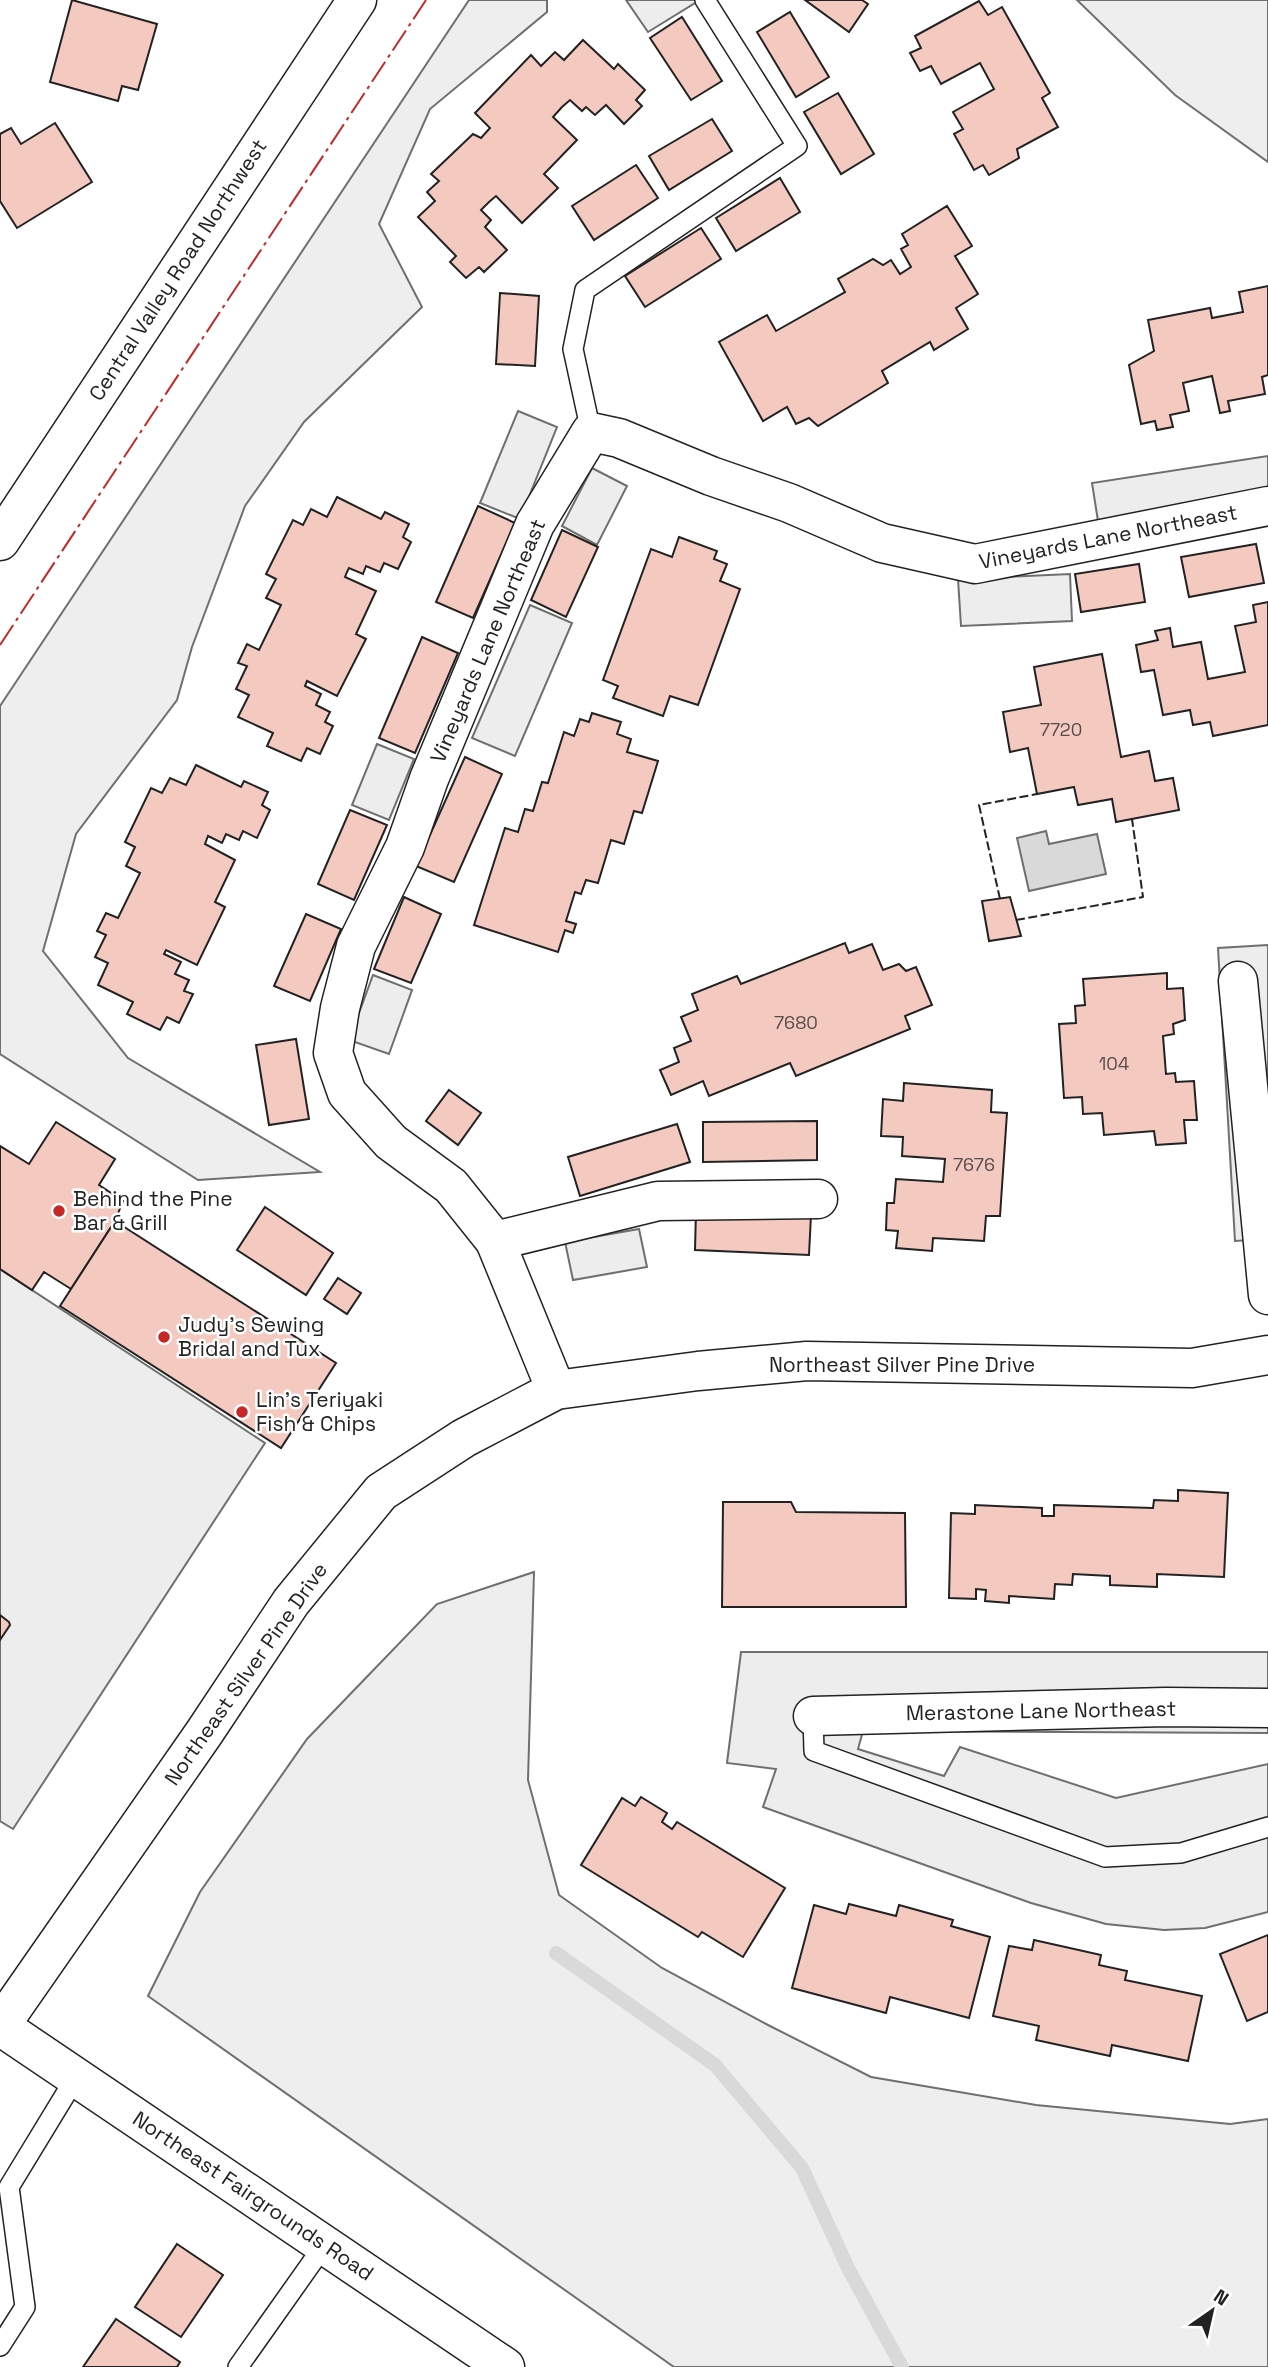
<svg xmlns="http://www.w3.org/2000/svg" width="1268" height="2367" viewBox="0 0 1268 2367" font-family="'Space Grotesk',sans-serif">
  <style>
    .green { fill: #eee; stroke: #6f6f6f; stroke-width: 2 }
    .parking { fill: #ededed; stroke: #6f6f6f; stroke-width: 2 }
    .water { fill: #d9d9d9; stroke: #6f6f6f; stroke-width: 2 }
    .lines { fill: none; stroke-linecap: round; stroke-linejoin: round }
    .stream { stroke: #d9d9d9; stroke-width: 14 }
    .building { fill: #f3c9c0; stroke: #222; stroke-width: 2 }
    .lane-casing { stroke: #222; stroke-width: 22 }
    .street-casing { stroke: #222; stroke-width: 41 }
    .secondary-casing { stroke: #222; stroke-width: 41 }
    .lane { stroke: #fff; stroke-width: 19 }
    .street { stroke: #fff; stroke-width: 38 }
    .secondary { stroke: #fff; stroke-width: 38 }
    .fence { stroke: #222; stroke-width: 2; stroke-dasharray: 9 3.5; stroke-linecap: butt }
    .power { stroke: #c62828; stroke-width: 2; stroke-dasharray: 24 5 3.5 5; stroke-linecap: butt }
    .poi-dot { fill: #c62828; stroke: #fff; stroke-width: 2.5 }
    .labels { text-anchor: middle; stroke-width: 5; stroke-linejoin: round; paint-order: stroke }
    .number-label { font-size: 18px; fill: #564c4a }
    .street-label { font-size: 21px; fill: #222; stroke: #fff }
    .poi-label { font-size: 21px; fill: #222; stroke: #fff; text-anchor: start }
  </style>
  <rect width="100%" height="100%" fill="#fff"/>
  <g class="green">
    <path d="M 469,0 L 547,0 L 547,12 L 430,109 L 379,224 L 422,307 L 304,422 L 245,506 L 192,647 L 177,700 L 76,834 L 43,951 L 128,1058 L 320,1172 L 198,1180 L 0,1054 L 0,706 Z"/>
    <path d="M 1077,0 L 1268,0 L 1268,162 L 1175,95 Z"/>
    <path d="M 534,1572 L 528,1780 L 559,1895 L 662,1968 L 768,2025 L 871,2077 L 1036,2105 L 1230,2124 L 1268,2119 L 1268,2367 L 674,2367 L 148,1996 L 200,1892 L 307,1739 L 437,1604 Z"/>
  </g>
  <g class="parking">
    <path d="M 626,0 L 700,0 L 648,32 Z"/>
    <path d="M 518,411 L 557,427 L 520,519 L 480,503 Z"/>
    <path d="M 1268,456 L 1268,495 L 1098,521 L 1092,483 Z"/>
    <path d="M 592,468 L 627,486 L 597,545 L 562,526 Z"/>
    <path d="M 1070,574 L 1072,621 L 961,626 L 958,579 Z"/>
    <path d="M 530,605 L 572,623 L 515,756 L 472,738 Z"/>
    <path d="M 377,744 L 414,759 L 389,820 L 352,805 Z"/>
    <path d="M 1268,945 L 1268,1239 L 1235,1241 L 1218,948 Z"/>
    <path d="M 373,975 L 412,990 L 389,1054 L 349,1040 Z"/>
    <path d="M 639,1229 L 647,1267 L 573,1280 L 565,1242 Z"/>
    <path d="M 0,1269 L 265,1443 L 13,1829 L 0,1821 Z"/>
    <path d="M 741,1652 L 1268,1652 L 1268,1733 L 863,1731 L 858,1749 L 944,1776 L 960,1747 L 1116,1798 L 1268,1764 L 1268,1912 L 1205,1928 L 1164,1930 L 1106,1924 L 1031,1903 L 763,1807 L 776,1769 L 727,1763 Z"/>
  </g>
  <path class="water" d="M 1046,831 L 1049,844 L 1097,834 L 1106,874 L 1029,891 L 1017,838 Z"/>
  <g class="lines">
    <path class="stream" d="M 556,1953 L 715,2065 L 802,2168 L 848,2268 L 902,2367"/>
  </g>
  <g class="building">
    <path d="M 72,0 L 157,24 L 138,90 L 122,86 L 118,101 L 50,82 Z"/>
    <path d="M 805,0 L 862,0 L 868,4 L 849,32 Z"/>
    <path d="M 979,1 L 988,15 L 1002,7 L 1050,93 L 1042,98 L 1058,127 L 1017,149 L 1019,158 L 989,175 L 983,165 L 974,170 L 954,134 L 963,129 L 953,112 L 994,89 L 980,63 L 941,84 L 931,66 L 920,71 L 910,53 L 921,48 L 915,36 Z"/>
    <path d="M 790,12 L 829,77 L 796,97 L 757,32 Z"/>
    <path d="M 682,17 L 722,81 L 691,100 L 650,38 Z"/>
    <path d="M 583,40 L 614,69 L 618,64 L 645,90 L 636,100 L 642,106 L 624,124 L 606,105 L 595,115 L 586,107 L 582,111 L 570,100 L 562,107 L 553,117 L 577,140 L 544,174 L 558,188 L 522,223 L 496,196 L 489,202 L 481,210 L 491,220 L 485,227 L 507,250 L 484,272 L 479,267 L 466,278 L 450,262 L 456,256 L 418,217 L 435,201 L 427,192 L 439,181 L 431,174 L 473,134 L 481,138 L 490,128 L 475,113 L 531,55 L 541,66 L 555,52 L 564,60 Z"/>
    <path d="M 838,93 L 874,154 L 841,174 L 804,112 Z"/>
    <path d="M 712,119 L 732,151 L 669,190 L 649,156 Z"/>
    <path d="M 55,123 L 92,182 L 17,228 L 0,201 L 0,134 L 11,128 L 21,144 Z"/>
    <path d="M 636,165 L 658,198 L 594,240 L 572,206 Z"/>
    <path d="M 780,178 L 800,212 L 736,251 L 716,218 Z"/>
    <path d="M 947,206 L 972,246 L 955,256 L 978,294 L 956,308 L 968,329 L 934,350 L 930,342 L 882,371 L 888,383 L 818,426 L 809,418 L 796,424 L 787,407 L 763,421 L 719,342 L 767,315 L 776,331 L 845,292 L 838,279 L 873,259 L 883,265 L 891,260 L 900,274 L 911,267 L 901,249 L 908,245 L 902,234 Z"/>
    <path d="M 701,228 L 721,259 L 645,307 L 625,276 Z"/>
    <path d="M 1268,286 L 1268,375 L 1262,377 L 1265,394 L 1228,401 L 1230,411 L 1220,413 L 1212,376 L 1183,383 L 1189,411 L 1170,415 L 1173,427 L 1157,430 L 1155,421 L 1141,424 L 1129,365 L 1154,351 L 1148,320 L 1210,308 L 1212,318 L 1243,312 L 1239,292 Z"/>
    <path d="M 500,293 L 539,296 L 535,366 L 496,364 Z"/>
    <path d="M 337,497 L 381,519 L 385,512 L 409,524 L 403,537 L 411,542 L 398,569 L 384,563 L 380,572 L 366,566 L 363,574 L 349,568 L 347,572 L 345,577 L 376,591 L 356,634 L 366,639 L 337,696 L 307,681 L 305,686 L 321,694 L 316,705 L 330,712 L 325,722 L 333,726 L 320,754 L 307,748 L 301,761 L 267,746 L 273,733 L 238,717 L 249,695 L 236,689 L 247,666 L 238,663 L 247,644 L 259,650 L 281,605 L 266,598 L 276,579 L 266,574 L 293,520 L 303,525 L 311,509 L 327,517 Z"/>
    <path d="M 478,506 L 515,523 L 473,618 L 436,602 Z"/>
    <path d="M 562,530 L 598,547 L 566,617 L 531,600 Z"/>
    <path d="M 679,537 L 717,551 L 714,559 L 727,564 L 720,581 L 740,589 L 698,705 L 670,696 L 663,716 L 613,698 L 618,686 L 603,680 L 651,549 L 672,557 Z"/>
    <path d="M 1256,544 L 1264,583 L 1189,597 L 1181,557 Z"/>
    <path d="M 1139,564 L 1145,602 L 1081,612 L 1075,574 Z"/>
    <path d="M 1268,602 L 1268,725 L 1213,736 L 1210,722 L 1193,725 L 1190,710 L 1163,715 L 1154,670 L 1141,672 L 1136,645 L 1158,640 L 1155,631 L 1170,628 L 1173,647 L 1201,642 L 1208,679 L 1245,672 L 1235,626 L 1256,622 L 1253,605 Z"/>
    <path d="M 422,637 L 458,653 L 415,753 L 379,738 Z"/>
    <path d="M 1102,654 L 1121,757 L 1149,751 L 1155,781 L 1173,778 L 1179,810 L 1116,822 L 1112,799 L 1078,805 L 1074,787 L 1037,794 L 1028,748 L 1010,752 L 1003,712 L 1041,705 L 1034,667 Z"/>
    <path d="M 592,713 L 621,722 L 617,734 L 631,739 L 627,752 L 658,761 L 642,813 L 634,811 L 624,844 L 611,840 L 598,883 L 586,880 L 581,894 L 575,892 L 566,921 L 576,924 L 573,933 L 565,930 L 558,952 L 474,925 L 505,828 L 518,832 L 525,809 L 533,811 L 542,782 L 548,783 L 564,732 L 574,736 L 580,719 L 589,722 Z"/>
    <path d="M 465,757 L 502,774 L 454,882 L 416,866 Z"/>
    <path d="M 196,765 L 241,787 L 244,781 L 268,792 L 262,805 L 270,810 L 257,838 L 243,831 L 239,840 L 226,834 L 222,843 L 208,836 L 205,844 L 235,860 L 215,902 L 225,907 L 197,965 L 166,950 L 164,954 L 181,962 L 175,974 L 189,980 L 184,991 L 193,994 L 179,1023 L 167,1017 L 160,1030 L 127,1014 L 133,1002 L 98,985 L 108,963 L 95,957 L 106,935 L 97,931 L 106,913 L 118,918 L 140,873 L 126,866 L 135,847 L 125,842 L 151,788 L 162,793 L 170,778 L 186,785 Z"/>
    <path d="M 350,810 L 387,825 L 354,900 L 318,884 Z"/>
    <path d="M 404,897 L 441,914 L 411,983 L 374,969 Z"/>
    <path d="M 1010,897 L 1021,936 L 989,941 L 982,901 Z"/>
    <path d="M 306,914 L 341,929 L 310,1001 L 274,986 Z"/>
    <path d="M 845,943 L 849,953 L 872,944 L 883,970 L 899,964 L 906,971 L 916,967 L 932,1005 L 905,1016 L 910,1029 L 796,1076 L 790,1063 L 709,1096 L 703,1081 L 671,1095 L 660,1070 L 679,1062 L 674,1048 L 691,1041 L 681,1017 L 698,1010 L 692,994 L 737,976 L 741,984 Z"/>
    <path d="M 1167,973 L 1167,989 L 1183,988 L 1185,1020 L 1173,1024 L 1174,1034 L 1163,1036 L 1166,1074 L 1175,1073 L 1176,1082 L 1194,1081 L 1197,1120 L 1184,1120 L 1186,1143 L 1156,1145 L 1154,1131 L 1104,1135 L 1102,1113 L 1083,1114 L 1082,1097 L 1064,1098 L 1059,1024 L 1076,1023 L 1075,1006 L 1085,1005 L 1083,979 Z"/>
    <path d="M 296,1039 L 309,1119 L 269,1125 L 256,1045 Z"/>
    <path d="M 904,1083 L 992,1090 L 991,1112 L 1007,1113 L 1000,1216 L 986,1216 L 984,1241 L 933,1238 L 932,1251 L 896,1248 L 898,1231 L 886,1230 L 887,1203 L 894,1203 L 896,1179 L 943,1182 L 945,1159 L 902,1156 L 903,1137 L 881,1136 L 883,1099 L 903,1101 Z"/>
    <path d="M 449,1090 L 481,1113 L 458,1145 L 426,1121 Z"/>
    <path d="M 817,1121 L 817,1160 L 703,1162 L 703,1122 Z"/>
    <path d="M 56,1122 L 115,1159 L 99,1185 L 123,1201 L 115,1221 L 71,1289 L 44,1272 L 32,1290 L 0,1269 L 0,1146 L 29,1164 Z"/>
    <path d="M 677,1124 L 690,1162 L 580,1196 L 568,1157 Z"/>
    <path d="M 265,1207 L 333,1253 L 306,1295 L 237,1250 Z"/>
    <path d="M 696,1210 L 811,1215 L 809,1255 L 695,1250 Z"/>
    <path d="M 115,1221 L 336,1363 L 281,1448 L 60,1306 Z"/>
    <path d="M 338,1278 L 361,1293 L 347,1314 L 324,1299 Z"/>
    <path d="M 1178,1490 L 1228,1493 L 1224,1577 L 1157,1574 L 1157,1587 L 1110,1585 L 1110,1576 L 1073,1574 L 1072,1585 L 1055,1584 L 1054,1599 L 1009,1596 L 1009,1603 L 985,1601 L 986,1590 L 976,1589 L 976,1599 L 949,1598 L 951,1513 L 975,1514 L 975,1505 L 1042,1508 L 1042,1516 L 1054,1516 L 1054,1505 L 1153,1508 L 1154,1500 L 1178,1501 Z"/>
    <path d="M 723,1502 L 791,1502 L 796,1512 L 905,1513 L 906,1607 L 722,1607 Z"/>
    <path d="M 0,1615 L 9,1622 L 10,1625 L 0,1640 Z"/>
    <path d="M 641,1797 L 667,1813 L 662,1822 L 672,1829 L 677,1822 L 785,1888 L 743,1957 L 702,1932 L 698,1937 L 581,1865 L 622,1798 L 635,1806 Z"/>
    <path d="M 849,1904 L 896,1916 L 899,1905 L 953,1920 L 951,1926 L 990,1937 L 969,2018 L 890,1997 L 886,2013 L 792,1988 L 814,1905 L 846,1914 Z"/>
    <path d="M 1268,1935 L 1268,2012 L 1247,2021 L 1220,1954 Z"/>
    <path d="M 1034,1940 L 1101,1955 L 1099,1965 L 1127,1971 L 1125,1980 L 1202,1996 L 1188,2061 L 1112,2045 L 1110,2056 L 1036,2040 L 1039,2026 L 993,2016 L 1009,1946 L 1032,1950 Z"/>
    <path d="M 177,2244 L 223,2275 L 181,2337 L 135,2307 Z"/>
    <path d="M 116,2319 L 180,2362 L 177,2367 L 83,2367 Z"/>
  </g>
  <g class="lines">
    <g class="lane-casing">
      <g id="lane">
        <path d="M 591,432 L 573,349 L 585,290 L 797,146 L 705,0"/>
        <path d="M 813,1716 L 814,1751 L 1105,1857 L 1181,1853 L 1268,1827"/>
        <path d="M 0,2346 L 25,2307 L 9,2187 L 76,2077"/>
        <path d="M 238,2367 L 325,2244"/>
      </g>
    </g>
    <g class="street-casing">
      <g id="street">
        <path d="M 1238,981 L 1268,1295"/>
        <path d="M 495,1241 L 658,1201 L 818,1199"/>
        <path d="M 556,1390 L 495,1241 L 451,1186 L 391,1142 L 347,1093 L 333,1053 L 340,1008 L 356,946 L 405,847 L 429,779 L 535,524 L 591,432 L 619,438 L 711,476 L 789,503 L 882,543 L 975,564 L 1268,506"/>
        <path d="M 813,1716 L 1166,1707 L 1268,1708"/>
        <path d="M 0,2026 L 204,1733 L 291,1602 L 381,1492 L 464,1438 L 556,1390 L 698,1371 L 807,1361 L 1192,1368 L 1268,1355"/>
      </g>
    </g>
    <g class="secondary-casing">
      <g id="secondary">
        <path d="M 0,541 L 357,0"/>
        <path d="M 0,2026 L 505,2367"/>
      </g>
    </g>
    <use href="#lane" class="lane"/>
    <use href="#street" class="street"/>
    <use href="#secondary" class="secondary"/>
    <g class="fence">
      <path d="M 1000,899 L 979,805 L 1037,794"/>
      <path d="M 1016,920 L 1143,897 L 1132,819"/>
    </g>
    <path class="power" d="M 0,645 L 426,0"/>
  </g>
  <g class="poi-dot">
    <circle cx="59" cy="1211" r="7"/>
    <circle cx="164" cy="1337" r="7"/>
    <circle cx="242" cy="1412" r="7"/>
  </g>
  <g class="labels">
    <g class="number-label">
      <text x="1061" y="736">7720</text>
      <text x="796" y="1029">7680</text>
      <text x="1114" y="1070">104</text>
      <text x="974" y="1171">7676</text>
    </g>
    <g class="street-label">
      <text transform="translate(178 270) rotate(-57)" y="7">Central Valley Road Northwest</text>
      <text transform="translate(1108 537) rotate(-11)" y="7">Vineyards Lane Northeast</text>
      <text transform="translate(488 641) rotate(-67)" y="7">Vineyards Lane Northeast</text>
      <text x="902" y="1372">Northeast Silver Pine Drive</text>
      <text transform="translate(246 1674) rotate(-55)" y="7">Northeast Silver Pine Drive</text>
      <text transform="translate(1041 1711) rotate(-1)" y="7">Merastone Lane Northeast</text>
      <text transform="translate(253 2196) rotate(34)" y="7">Northeast Fairgrounds Road</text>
    </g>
    <g class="poi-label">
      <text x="73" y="1206">Behind the Pine<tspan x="73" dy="24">Bar &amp; Grill</tspan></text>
      <text x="178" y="1332">Judy's Sewing<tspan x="178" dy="24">Bridal and Tux</tspan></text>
      <text x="256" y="1407">Lin's Teriyaki<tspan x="256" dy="24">Fish &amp; Chips</tspan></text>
    </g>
  </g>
  <g transform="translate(1212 2311) rotate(34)" stroke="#ffffff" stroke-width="5" paint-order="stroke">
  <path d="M0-5L12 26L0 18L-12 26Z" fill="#222222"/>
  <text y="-10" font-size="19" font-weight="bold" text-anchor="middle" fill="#222222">N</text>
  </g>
</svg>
